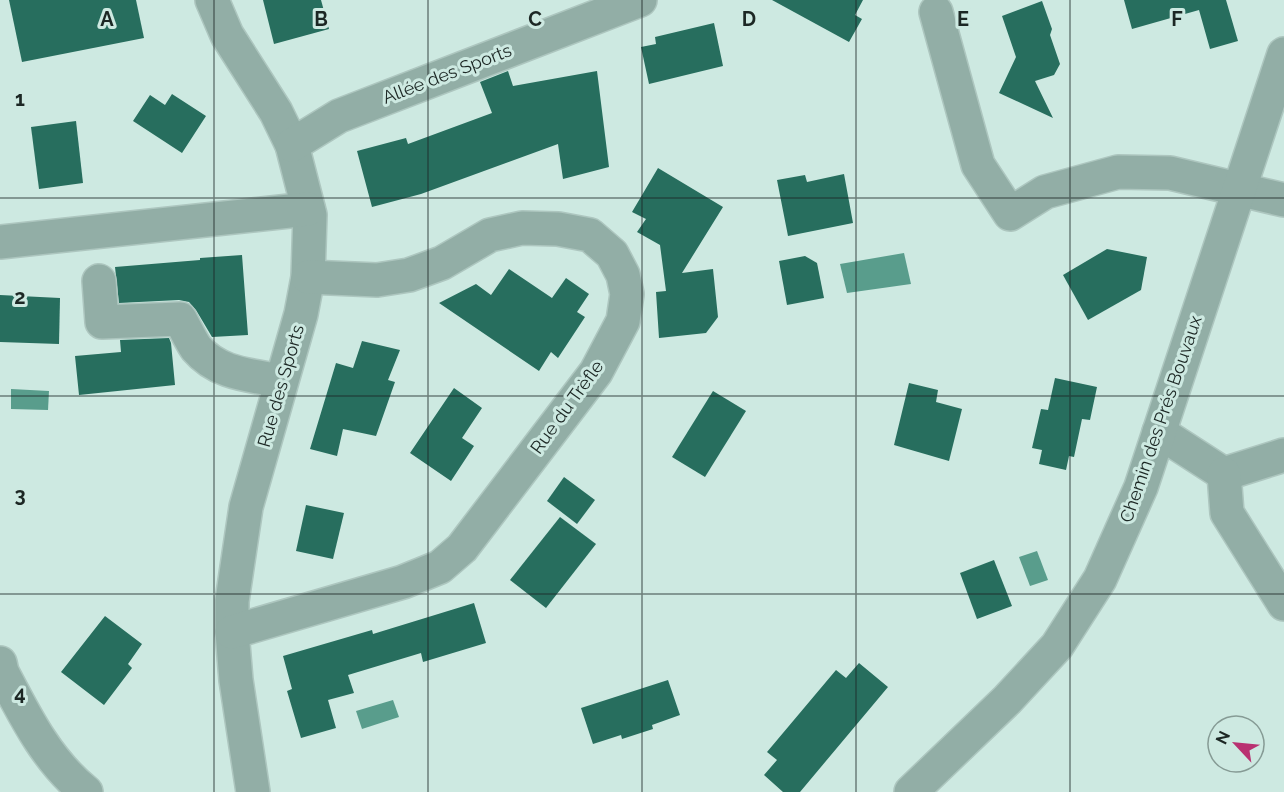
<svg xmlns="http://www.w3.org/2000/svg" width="1284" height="792" viewBox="0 0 1284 792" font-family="Raleway,sans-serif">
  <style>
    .water { fill: #599d8c }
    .building { fill: #276e5e }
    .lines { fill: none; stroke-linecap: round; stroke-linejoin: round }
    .minor-casing { stroke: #adc6bf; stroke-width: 36 }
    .minor { stroke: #92aea6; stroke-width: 33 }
    .grid { fill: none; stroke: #1c2724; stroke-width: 1.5; stroke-opacity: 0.55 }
    .labels { text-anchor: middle; stroke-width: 6; stroke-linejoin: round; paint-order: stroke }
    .street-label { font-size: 18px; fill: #1c2724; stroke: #cde9e1 }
    .grid-label { font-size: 20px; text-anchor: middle; font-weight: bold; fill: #1c2724; stroke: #cde9e1; stroke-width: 6; stroke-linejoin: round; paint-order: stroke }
  </style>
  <rect width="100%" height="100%" fill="#cde9e1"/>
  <g class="water">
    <path d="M 904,253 L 911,284 L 847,293 L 840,264 Z"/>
    <path d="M 11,389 L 49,391 L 48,410 L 11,409 Z"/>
    <path d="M 1037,551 L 1048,580 L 1030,586 L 1019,557 Z"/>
    <path d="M 393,700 L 399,717 L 362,729 L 356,711 Z"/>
  </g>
  <g class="building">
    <path d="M 9,0 L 136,0 L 144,38 L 22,62 Z"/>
    <path d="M 263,0 L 321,0 L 329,29 L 274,44 Z"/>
    <path d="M 772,0 L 863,0 L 855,15 L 862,19 L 849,42 Z"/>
    <path d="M 1124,0 L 1226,0 L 1238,41 L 1210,49 L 1199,10 L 1132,29 Z"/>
    <path d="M 1042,1 L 1052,29 L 1050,35 L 1060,64 L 1054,75 L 1035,81 L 1053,118 L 999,93 L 1016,57 L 1002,16 Z"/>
    <path d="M 714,23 L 723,66 L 649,84 L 641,47 L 656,44 L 655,37 Z"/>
    <path d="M 508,71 L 513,86 L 597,71 L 609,167 L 563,179 L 558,144 L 421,194 L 372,207 L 357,151 L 406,138 L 408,144 L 492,113 L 480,82 Z"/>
    <path d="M 172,94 L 206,116 L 182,153 L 133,121 L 150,95 L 165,105 Z"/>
    <path d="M 76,121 L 83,183 L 39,189 L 31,127 Z"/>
    <path d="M 658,168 L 723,207 L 682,273 L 713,269 L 718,317 L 706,333 L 659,338 L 656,292 L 666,291 L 660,245 L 637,232 L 646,219 L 632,212 Z"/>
    <path d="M 844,174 L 853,223 L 788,236 L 777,180 L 805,175 L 807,182 Z"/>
    <path d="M 1107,249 L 1147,257 L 1141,290 L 1088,320 L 1063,275 Z"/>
    <path d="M 242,255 L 248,335 L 212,337 L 196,310 L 189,302 L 179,300 L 119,303 L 115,267 L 200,260 L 200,258 Z"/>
    <path d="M 805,256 L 817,263 L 824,298 L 787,305 L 779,261 Z"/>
    <path d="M 509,269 L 552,298 L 566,278 L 589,294 L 577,312 L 585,317 L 558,358 L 551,352 L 539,371 L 439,303 L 476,284 L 491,295 Z"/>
    <path d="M 0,295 L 60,298 L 59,344 L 0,342 Z"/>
    <path d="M 169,338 L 171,343 L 175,385 L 79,395 L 75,356 L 121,352 L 120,340 Z"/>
    <path d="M 362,341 L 400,350 L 388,380 L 395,382 L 376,436 L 343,429 L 337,456 L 310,449 L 336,363 L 353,368 Z"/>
    <path d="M 1055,378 L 1097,387 L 1090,420 L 1082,419 L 1074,457 L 1069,456 L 1066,470 L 1039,464 L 1042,450 L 1032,448 L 1041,409 L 1048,410 Z"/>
    <path d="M 909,383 L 938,390 L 936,402 L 962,409 L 949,461 L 894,445 Z"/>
    <path d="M 454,388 L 482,408 L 462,438 L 474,446 L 451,481 L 410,453 Z"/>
    <path d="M 713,391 L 746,411 L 705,477 L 672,457 Z"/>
    <path d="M 564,477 L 595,500 L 577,524 L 547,501 Z"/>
    <path d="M 306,505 L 344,513 L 333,559 L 296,551 Z"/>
    <path d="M 560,517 L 596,544 L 546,608 L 510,580 Z"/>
    <path d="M 994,560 L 1012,606 L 977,619 L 960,573 Z"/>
    <path d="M 474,603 L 486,643 L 423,662 L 421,653 L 348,675 L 354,693 L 328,700 L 336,728 L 301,738 L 287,691 L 292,689 L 283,656 L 372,630 L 373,634 Z"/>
    <path d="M 105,616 L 142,644 L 128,664 L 132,668 L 104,705 L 61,672 Z"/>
    <path d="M 859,663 L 888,687 L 800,792 L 783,792 L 764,775 L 777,760 L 767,752 L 836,670 L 846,678 Z"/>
    <path d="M 668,680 L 680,715 L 652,725 L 653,729 L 622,739 L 621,735 L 593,744 L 581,708 Z"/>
  </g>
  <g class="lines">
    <g class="minor-casing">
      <g id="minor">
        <path d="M 212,0 L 227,35 L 276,112 L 292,145 L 310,215 L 308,277 L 301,314 L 246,507 L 232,601 L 232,632 L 236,680 L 253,792"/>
        <path d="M 936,12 L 978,165 L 1010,214 L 1045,192 L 1118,172 L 1170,173 L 1284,200"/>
        <path d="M 292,145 L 339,116 L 640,0"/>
        <path d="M 0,242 L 308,209"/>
        <path d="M 99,281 L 102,322 L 180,319 C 185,328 190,339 196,348 C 218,374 249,375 281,381"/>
        <path d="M 1159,432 L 1224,474 L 1284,455"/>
        <path d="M 1224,474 L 1227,513 L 1284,604"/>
        <path d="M 232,632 L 403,582 L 440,567 L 462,548 L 596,372 L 623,321 L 627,294 L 623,275 L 612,254 L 590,235 L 558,229 L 522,228 L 490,235 L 442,263 L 409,275 L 377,280 L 308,277"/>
        <path d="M 0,663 L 2,672 C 25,716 47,761 86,792"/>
        <path d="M 911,792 L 1007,700 L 1057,646 L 1100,579 L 1141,487 L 1284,54"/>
      </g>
    </g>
    <use href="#minor" class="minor"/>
  </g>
  <path class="grid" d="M 214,0 L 214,792M 428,0 L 428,792M 642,0 L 642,792M 856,0 L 856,792M 1070,0 L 1070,792M 0,198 L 1284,198M 0,396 L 1284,396M 0,594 L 1284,594"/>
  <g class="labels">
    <g class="street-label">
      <text transform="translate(447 74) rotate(-21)" y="6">Allée des Sports</text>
      <text transform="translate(281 386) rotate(-74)" y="6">Rue des Sports</text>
      <text transform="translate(567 407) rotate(-54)" y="6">Rue du Trèfle</text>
      <text transform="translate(1161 419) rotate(-71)" y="6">Chemin des Prés Bouvaux</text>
    </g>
  </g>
  <g class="grid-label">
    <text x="107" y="26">A</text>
    <text x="321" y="26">B</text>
    <text x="535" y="26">C</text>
    <text x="749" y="26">D</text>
    <text x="963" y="26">E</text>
    <text x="1177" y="26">F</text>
    <text x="20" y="106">1</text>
    <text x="20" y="304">2</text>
    <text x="20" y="502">3</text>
    <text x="20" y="700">4</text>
  </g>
  <g transform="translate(1236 744) rotate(296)"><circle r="28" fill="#cde9e1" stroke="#869b95" stroke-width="1.5"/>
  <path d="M0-4.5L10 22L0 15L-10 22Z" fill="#b93171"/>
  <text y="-9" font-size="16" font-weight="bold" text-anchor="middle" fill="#1c2724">N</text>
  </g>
</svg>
